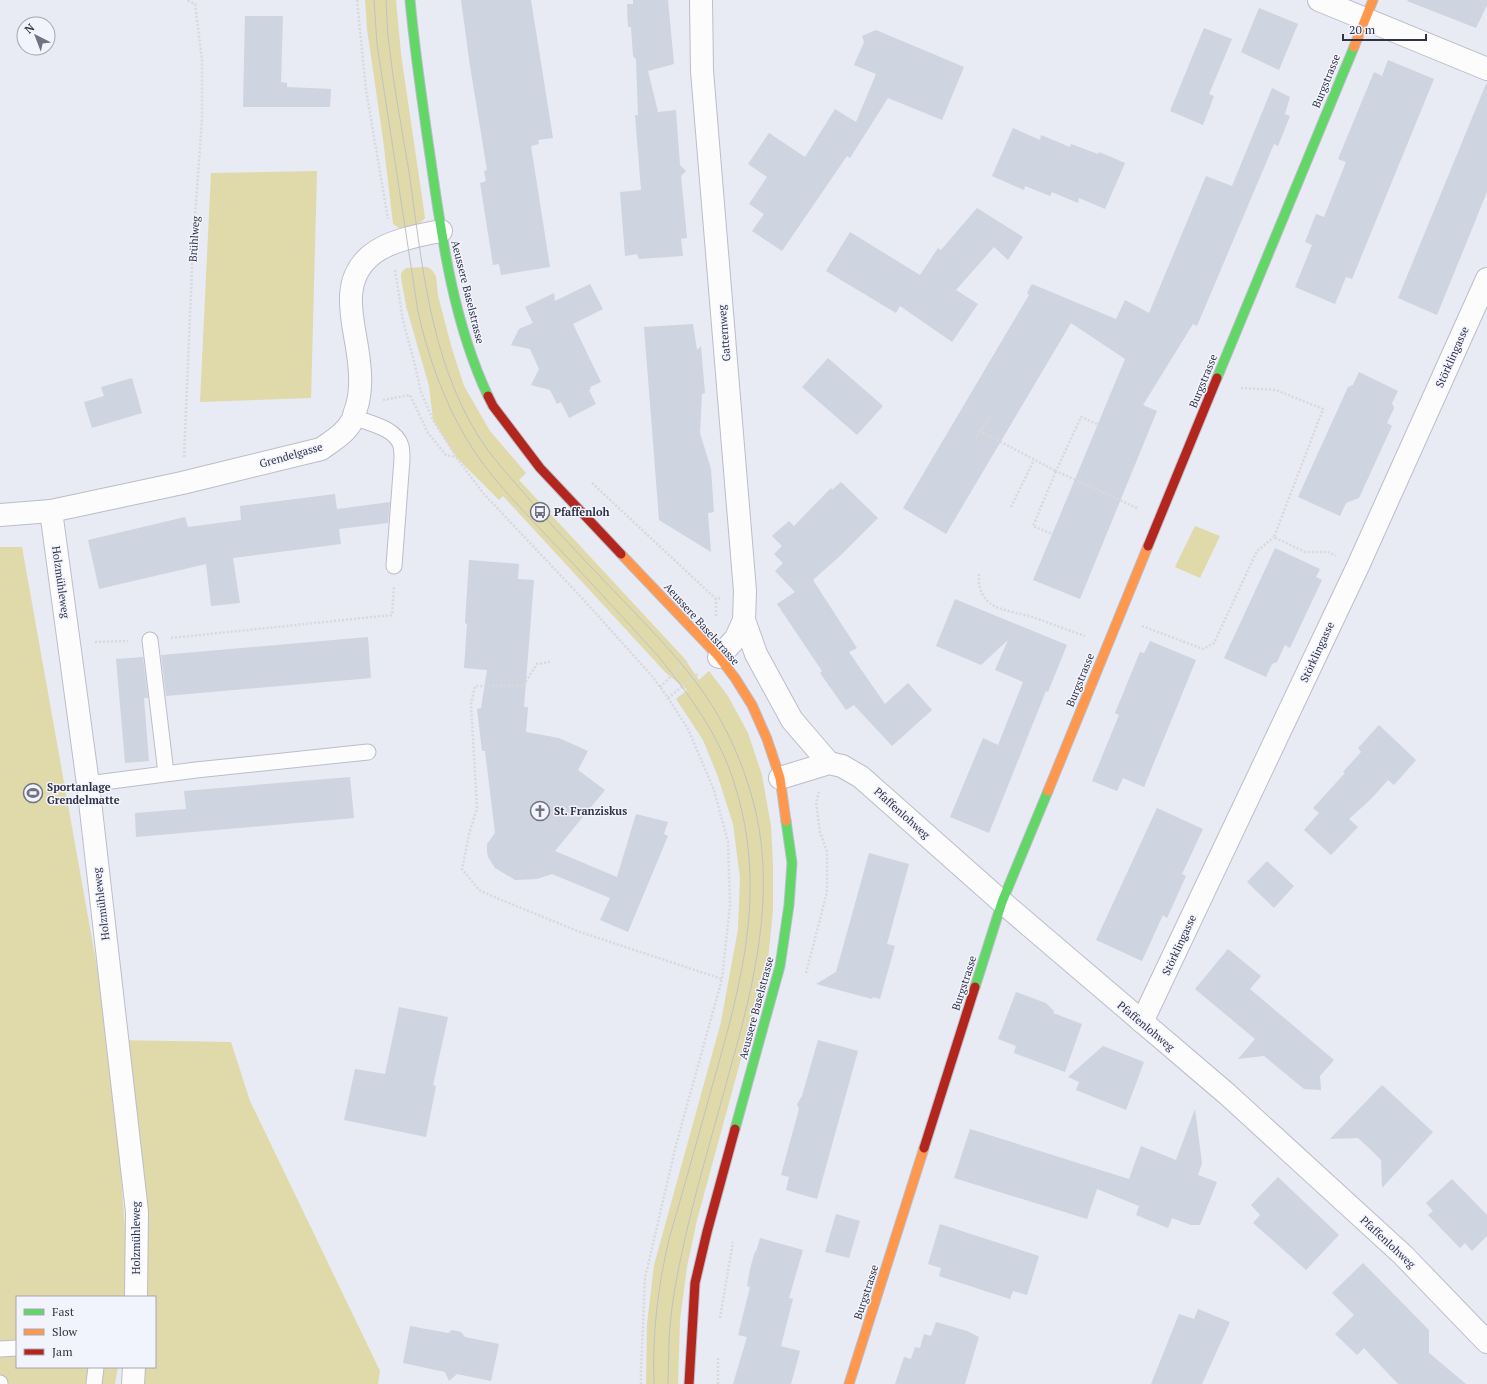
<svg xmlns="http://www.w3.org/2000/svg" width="1487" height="1384" viewBox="0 0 1487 1384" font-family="'PT Serif',serif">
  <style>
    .green { fill: #e0d9a9 }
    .building { fill: #ced4e0 }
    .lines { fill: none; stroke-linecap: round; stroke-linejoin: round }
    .lane-casing { stroke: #bcbdca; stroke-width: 17 }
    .street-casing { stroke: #bcbdca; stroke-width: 24 }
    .fast-casing { stroke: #bcbdca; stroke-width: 11 }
    .slow-casing { stroke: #bcbdca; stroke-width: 11 }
    .jam-casing { stroke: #bcbdca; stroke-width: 11 }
    .path { stroke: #d9d9dc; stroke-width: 2.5; stroke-dasharray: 2 2; stroke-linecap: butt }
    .lane { stroke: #fcfcfd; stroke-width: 15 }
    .street { stroke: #fcfcfd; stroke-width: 22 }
    .fast { stroke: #63d668; stroke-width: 9 }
    .slow { stroke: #ff974d; stroke-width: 9 }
    .jam { stroke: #b3261e; stroke-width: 9 }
    .tram { stroke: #c1c1c4; stroke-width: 1 }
    .labels { text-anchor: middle; stroke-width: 3; stroke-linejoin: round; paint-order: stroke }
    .street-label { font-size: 11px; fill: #313245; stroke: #f2f4fd }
    .poi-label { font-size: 11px; font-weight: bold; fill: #313245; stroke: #f2f4fd; text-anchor: start }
  </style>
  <rect width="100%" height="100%" fill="#e8eaf4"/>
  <g class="green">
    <path d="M 365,0 L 396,0 L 401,54 L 425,218 C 419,226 409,227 399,228 L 393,224 L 383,139 L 367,29 Z"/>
    <path d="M 317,171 L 311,398 L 200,402 L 211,173 Z"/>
    <path d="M 427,267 L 432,270 L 436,276 L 438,296 L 452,349 L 464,386 L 490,431 L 526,473 L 519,480 L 684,658 L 699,680 L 709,671 L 728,696 L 748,733 L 762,775 L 771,826 L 773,865 L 773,910 L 768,960 L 697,1220 L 687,1267 L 680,1320 L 678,1384 L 646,1384 L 647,1324 L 654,1265 L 721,1022 L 738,929 L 740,878 L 733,824 L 718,777 L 703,740 L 676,699 L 687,690 L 666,673 L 503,496 L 499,500 L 456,457 L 433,420 L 429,386 L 406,306 L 401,277 L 401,273 L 406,268 Z"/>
    <path d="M 1195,526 L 1220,536 L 1200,578 L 1175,567 Z"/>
    <path d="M 0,547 L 22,547 L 110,1040 L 231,1042 L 250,1101 L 380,1371 L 378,1384 L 132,1384 L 133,1367 L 155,1367 L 155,1297 L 135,1297 L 111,1048 L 130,1292 L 129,1297 L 17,1297 L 17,1367 L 118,1367 L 115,1384 L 0,1384 Z"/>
  </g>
  <g class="building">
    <path d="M 461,0 L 531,0 L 553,138 L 538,140 L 539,144 L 531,146 L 550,267 L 501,275 L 499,264 L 493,265 L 480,183 L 486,181 L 484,171 L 487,170 L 470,66 Z"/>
    <path d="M 633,0 L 668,0 L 674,64 L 648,71 L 658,112 L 676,110 L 680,165 L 686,171 L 681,176 L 687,238 L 681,239 L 683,256 L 639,259 L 637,254 L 625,256 L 620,192 L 641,190 L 635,115 L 638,115 L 636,59 L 633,56 L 631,27 L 628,27 L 627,4 L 633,4 Z"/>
    <path d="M 1408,0 L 1487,0 L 1487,5 L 1476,28 L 1407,1 Z"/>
    <path d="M 1259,8 L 1298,24 L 1279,70 L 1241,52 Z"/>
    <path d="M 245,16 L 283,16 L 281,82 L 287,83 L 287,87 L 331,89 L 330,107 L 243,107 Z"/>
    <path d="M 1204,28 L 1232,39 L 1209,94 L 1214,96 L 1203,125 L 1170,111 Z"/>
    <path d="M 876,30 L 964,67 L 942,120 L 888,98 L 850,158 L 847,156 L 782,251 L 752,231 L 764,214 L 749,204 L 767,177 L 748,164 L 769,133 L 805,157 L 835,109 L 856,122 L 876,74 L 854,65 L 864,42 L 862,36 Z"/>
    <path d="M 1388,60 L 1434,79 L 1352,279 L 1346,277 L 1335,304 L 1295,287 L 1312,245 L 1305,242 L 1316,214 L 1324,217 L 1346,162 L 1338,159 L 1374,72 L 1382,76 Z"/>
    <path d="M 1486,84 L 1487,84 L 1487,192 L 1437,315 L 1398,298 Z"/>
    <path d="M 1272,88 L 1290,97 L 1285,114 L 1290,116 L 1278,146 L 1274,144 L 1197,326 L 1193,324 L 1143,405 L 1157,411 L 1080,599 L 1033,580 L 1125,359 L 1071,323 L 946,534 L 903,508 L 1029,295 L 1027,293 L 1032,284 L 1116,319 L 1125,300 L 1149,313 L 1206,176 L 1232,186 Z"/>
    <path d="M 1013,128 L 1040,140 L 1041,135 L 1070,147 L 1071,144 L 1098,154 L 1099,152 L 1125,163 L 1105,209 L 1079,198 L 1078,203 L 1052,192 L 1050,196 L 1025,186 L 1024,190 L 992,176 Z"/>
    <path d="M 977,208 L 1023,237 L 1008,260 L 994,247 L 956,290 L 978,304 L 952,342 L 900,306 L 896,313 L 826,271 L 850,232 L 920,275 L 938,248 L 941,250 Z"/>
    <path d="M 590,284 L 603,309 L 573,324 L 601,382 L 590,387 L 591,389 L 589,390 L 596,404 L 569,418 L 561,402 L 557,404 L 550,390 L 531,385 L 539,369 L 530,349 L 511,345 L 519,329 L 533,323 L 525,307 L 554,293 L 555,301 Z"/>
    <path d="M 693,324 L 697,350 L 701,346 L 705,393 L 702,394 L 700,433 L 711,469 L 714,512 L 708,513 L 711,552 L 659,520 L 644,327 Z"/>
    <path d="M 828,358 L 883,406 L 857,435 L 802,387 Z"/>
    <path d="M 1359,372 L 1398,391 L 1392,403 L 1394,408 L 1387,423 L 1392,426 L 1359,498 L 1346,503 L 1340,516 L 1298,497 L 1348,387 L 1353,385 Z"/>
    <path d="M 132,378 L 142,413 L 92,428 L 84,402 L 104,396 L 101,387 Z"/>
    <path d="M 841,482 L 878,518 L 841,555 L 813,580 L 857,648 L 849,652 L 885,704 L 908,683 L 932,710 L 892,746 L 854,705 L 846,710 L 820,673 L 822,671 L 777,604 L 795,592 L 775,571 L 783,563 L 774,554 L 782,546 L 772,536 L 789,521 L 794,526 L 831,488 L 832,490 Z"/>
    <path d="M 335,494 L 337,509 L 390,502 L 388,523 L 339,529 L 341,544 L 233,558 L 240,603 L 211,606 L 206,564 L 99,589 L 88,540 L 185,517 L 188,527 L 241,520 L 240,506 Z"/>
    <path d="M 1275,548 L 1320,569 L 1316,577 L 1322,580 L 1290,648 L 1285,645 L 1277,662 L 1272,664 L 1266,677 L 1224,658 Z"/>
    <path d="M 469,560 L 519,564 L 518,579 L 534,580 L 524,707 L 528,707 L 526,732 L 559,738 L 588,751 L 578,770 L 605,790 L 555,851 L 617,877 L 636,814 L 668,822 L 664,834 L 668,836 L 628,932 L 600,920 L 610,898 L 552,874 L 537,879 L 515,880 L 495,868 L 488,857 L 487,851 L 487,844 L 495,833 L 485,751 L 482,751 L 477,709 L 481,708 L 487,670 L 464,668 L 467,624 L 465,623 Z"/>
    <path d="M 955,599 L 1067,645 L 1048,692 L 1046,691 L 989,833 L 950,817 L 983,738 L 998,745 L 1023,682 L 995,670 L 1008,640 L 981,665 L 936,646 Z"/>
    <path d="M 368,637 L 371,678 L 166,696 L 161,655 Z"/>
    <path d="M 1150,641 L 1196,660 L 1144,787 L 1123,778 L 1117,791 L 1092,781 L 1119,715 L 1115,713 L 1140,652 L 1144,653 Z"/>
    <path d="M 143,657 L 148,698 L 144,698 L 149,761 L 125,763 L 116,659 Z"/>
    <path d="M 1379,725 L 1416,760 L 1394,785 L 1388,780 L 1372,798 L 1349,819 L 1358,827 L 1331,855 L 1304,830 L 1319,813 L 1313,808 L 1345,773 L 1343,772 L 1361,752 L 1358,748 Z"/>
    <path d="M 350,777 L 354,818 L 136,837 L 135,813 L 186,809 L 184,791 Z"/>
    <path d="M 1157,808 L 1203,829 L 1182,874 L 1186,876 L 1167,918 L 1163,915 L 1142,961 L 1096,940 Z"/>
    <path d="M 869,853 L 909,864 L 887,944 L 895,946 L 880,999 L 873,997 L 872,999 L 816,984 L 836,972 Z"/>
    <path d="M 1267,861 L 1294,886 L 1274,908 L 1247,882 Z"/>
    <path d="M 1228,949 L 1261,976 L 1250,989 L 1334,1060 L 1320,1076 L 1321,1090 L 1304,1089 L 1264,1056 L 1238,1059 L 1255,1039 L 1195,989 Z"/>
    <path d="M 1016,992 L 1046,1003 L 1054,1011 L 1053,1013 L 1082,1024 L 1065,1072 L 1014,1053 L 1016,1046 L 998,1039 Z"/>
    <path d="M 399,1007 L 448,1017 L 433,1085 L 436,1086 L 426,1137 L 344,1120 L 355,1069 L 385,1074 Z"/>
    <path d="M 818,1040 L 858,1051 L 817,1199 L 786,1190 L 789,1177 L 781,1175 L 799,1109 L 797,1104 L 802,1096 Z"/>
    <path d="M 1103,1046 L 1144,1062 L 1126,1110 L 1076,1090 L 1079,1082 L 1068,1077 Z"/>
    <path d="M 1382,1085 L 1433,1132 L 1382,1188 L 1381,1160 L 1370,1149 L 1358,1138 L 1330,1139 Z"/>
    <path d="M 1195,1109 L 1202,1163 L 1198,1175 L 1217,1182 L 1200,1225 L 1191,1225 L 1172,1218 L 1168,1228 L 1136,1215 L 1139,1206 L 1097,1189 L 1087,1219 L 954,1178 L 970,1129 L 1129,1179 L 1141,1146 L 1176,1160 Z"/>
    <path d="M 1278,1177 L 1339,1235 L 1306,1270 L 1253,1223 L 1260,1215 L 1251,1205 Z"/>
    <path d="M 1452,1179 L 1487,1215 L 1487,1236 L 1472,1251 L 1465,1243 L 1460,1248 L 1428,1215 L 1433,1211 L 1426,1203 Z"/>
    <path d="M 836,1214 L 860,1221 L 849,1258 L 825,1252 Z"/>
    <path d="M 940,1224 L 1039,1256 L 1027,1295 L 1013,1291 L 1010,1299 L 939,1276 L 941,1268 L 928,1264 Z"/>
    <path d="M 760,1238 L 803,1250 L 789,1298 L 793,1299 L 781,1346 L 800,1351 L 791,1384 L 733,1384 L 747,1337 L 738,1335 L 750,1287 L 747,1286 L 750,1269 L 755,1251 L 756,1252 Z"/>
    <path d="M 1363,1263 L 1429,1330 L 1429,1353 L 1466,1384 L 1398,1384 L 1364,1348 L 1357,1355 L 1335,1334 L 1354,1315 L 1332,1293 Z"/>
    <path d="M 1198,1309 L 1230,1322 L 1202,1384 L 1151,1384 L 1179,1314 L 1194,1319 Z"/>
    <path d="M 936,1322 L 967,1331 L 979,1337 L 965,1384 L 895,1384 L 904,1357 L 911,1359 L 915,1347 L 920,1348 L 924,1334 L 931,1336 Z"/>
    <path d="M 410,1326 L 448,1333 L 452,1330 L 461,1332 L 465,1337 L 499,1344 L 491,1381 L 457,1374 L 449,1381 L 445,1372 L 403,1363 Z"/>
  </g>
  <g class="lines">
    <g class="lane-casing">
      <g id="lane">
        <path d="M 353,417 C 369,423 396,428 401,446 C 402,450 402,455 402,459 L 394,566"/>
        <path d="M 150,640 L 166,773"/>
        <path d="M 88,784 L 196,770 L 368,752"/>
        <path d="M 0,1349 L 17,1348"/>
        <path d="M 0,1383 L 0,1384"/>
        <path d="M 94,1384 L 96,1367"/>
      </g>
    </g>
    <g class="street-casing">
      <g id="street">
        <path d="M 701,0 L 702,71 L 745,591 L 744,620 L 736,638 L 719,657"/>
        <path d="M 1319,0 L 1487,69"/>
        <path d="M 51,511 L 88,784 L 137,1212 L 136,1297"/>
        <path d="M 0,515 L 51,511 L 182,483 L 321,449 C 332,441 345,434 352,421 C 354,418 354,413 356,409 C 361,394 361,378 359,362 C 356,327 337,284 370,256 C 387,241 419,235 441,231"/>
        <path d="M 744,620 L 756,654 L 792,720 L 829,763"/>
        <path d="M 780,778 L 829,763 L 842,766 L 861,777 L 1002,902 L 1227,1094 L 1403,1255 L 1487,1342"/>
        <path d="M 1142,1022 L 1358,566 L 1487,279"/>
        <path d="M 133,1384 L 134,1367"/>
      </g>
    </g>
    <g class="fast-casing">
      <g id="fast">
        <path d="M 410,0 C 415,54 423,108 431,162 C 442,240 454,324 488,396"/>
        <path d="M 1217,378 L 1354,47"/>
        <path d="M 975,987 L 1002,902 L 1048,791"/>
        <path d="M 735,1129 L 780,966 L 789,905 L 792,863 L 786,821"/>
      </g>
    </g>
    <g class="slow-casing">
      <g id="slow">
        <path d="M 1354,47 L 1373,0"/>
        <path d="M 621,554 L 719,657 L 735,678 L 752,705 L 767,739 L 780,778 L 786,821"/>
        <path d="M 1048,791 L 1148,546"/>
        <path d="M 849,1384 L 924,1148"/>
      </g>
    </g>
    <g class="jam-casing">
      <g id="jam">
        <path d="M 488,396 L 493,406 L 540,468 L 621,554"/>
        <path d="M 1148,546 L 1217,378"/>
        <path d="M 924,1148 L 975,987"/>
        <path d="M 689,1384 L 695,1283 L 707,1232 L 735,1129"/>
      </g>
    </g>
    <g class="path">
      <path d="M 357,0 L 366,90 L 388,219"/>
      <path d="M 395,270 L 403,321 L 413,357 L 421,392 L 433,420 L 456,457 L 483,493 L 581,597 L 652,676 L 668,698 L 688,729 L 714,790 L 728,842 L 730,905 L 722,979 L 676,1145 L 645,1278 L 641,1373 L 641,1384"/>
      <path d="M 1241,388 L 1276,390 L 1323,409 L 1274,537 L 1305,552 L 1328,552 L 1336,556"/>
      <path d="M 383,400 L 410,395 L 428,433 L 446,455 L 455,457"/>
      <path d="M 990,417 L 980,431 L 1056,471 L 1033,526 L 1052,534"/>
      <path d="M 1097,424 L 1081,417 L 1056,471 L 1137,508"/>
      <path d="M 976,438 L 980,431"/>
      <path d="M 184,457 L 193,245 L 202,119 L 202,60 L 195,4 L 186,0"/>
      <path d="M 592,483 L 716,599 L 720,598"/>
      <path d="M 1011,507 L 1034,460"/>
      <path d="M 979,574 C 978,585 981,597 991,604 C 999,610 1022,614 1032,617 C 1050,623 1067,630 1085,636"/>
      <path d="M 716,616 L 716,599"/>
      <path d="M 1142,626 L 1203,649 L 1214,643 L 1257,551 L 1274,537"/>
      <path d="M 171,638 L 392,615 L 394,587"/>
      <path d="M 95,642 L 128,641"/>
      <path d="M 550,662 L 537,664 L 523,686 L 475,686 L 471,704 L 477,808 L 469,834 L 462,869 L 479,890 L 499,899 L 580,932 L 722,979"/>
      <path d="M 660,687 L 687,661"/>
      <path d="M 668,698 L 699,673"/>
      <path d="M 806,973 L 827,892 L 827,852 L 820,832 L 816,802 L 819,792"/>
      <path d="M 720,1318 L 733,1242"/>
      <path d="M 718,1384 L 718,1357"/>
    </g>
    <use href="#lane" class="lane"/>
    <use href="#street" class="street"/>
    <use href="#fast" class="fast"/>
    <use href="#slow" class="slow"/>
    <use href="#jam" class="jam"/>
    <g class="tram">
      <path d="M 374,0 L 377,44 L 418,312 C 428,356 443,399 466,438 C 487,474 517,504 545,534 C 583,574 621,615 658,656 C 683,687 708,720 724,756 C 731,771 736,788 740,803 C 765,903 739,991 712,1087 C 698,1137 684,1188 669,1239 C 658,1286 652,1335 654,1384"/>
      <path d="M 386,0 C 387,15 387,30 389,45 C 394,88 402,130 409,172 C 422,261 429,355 477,434 C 491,457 511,478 529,499 C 563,539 601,577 637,615 C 656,635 675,655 692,677 C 723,716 745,765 756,813 C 775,897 754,985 731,1066 C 716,1122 699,1178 686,1234 C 680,1261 674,1289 671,1316 C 668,1338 669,1361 668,1384"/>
    </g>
  </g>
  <defs>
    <g id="bus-ring" transform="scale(1)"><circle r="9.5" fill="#f2f4fd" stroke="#717282" stroke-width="1.5"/><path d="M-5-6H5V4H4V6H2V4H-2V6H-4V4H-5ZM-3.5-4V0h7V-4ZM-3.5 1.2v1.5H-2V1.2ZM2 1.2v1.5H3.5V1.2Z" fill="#717282"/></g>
    <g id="stadium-ring" transform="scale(1)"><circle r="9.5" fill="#f2f4fd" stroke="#717282" stroke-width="1.5"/><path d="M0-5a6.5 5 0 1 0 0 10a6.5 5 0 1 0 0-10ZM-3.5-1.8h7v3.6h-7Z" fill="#717282"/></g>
    <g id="church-ring" transform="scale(1)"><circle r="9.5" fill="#f2f4fd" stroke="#717282" stroke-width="1.5"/><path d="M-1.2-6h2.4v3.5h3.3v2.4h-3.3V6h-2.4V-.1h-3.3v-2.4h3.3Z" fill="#717282"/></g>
  </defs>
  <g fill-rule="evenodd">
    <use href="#bus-ring" x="540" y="512"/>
    <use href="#stadium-ring" x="33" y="793"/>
    <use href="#church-ring" x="540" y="811"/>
  </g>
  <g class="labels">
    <g class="street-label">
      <text transform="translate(1326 81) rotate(-68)" y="4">Burgstrasse</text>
      <text transform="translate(194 239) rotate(-86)" y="4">Brühlweg</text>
      <text transform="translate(468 292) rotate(76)" y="4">Aeussere Baselstrasse</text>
      <text transform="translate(724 333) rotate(-95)" y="4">Gatternweg</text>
      <text transform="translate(1452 357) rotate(-66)" y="4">Störklingasse</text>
      <text transform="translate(1203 381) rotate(-68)" y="4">Burgstrasse</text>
      <text transform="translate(291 455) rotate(-16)" y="4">Grendelgasse</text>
      <text transform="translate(61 582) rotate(82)" y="4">Holzmühleweg</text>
      <text transform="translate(702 624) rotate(48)" y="4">Aeussere Baselstrasse</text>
      <text transform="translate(1317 652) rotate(-65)" y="4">Störklingasse</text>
      <text transform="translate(1080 680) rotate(-68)" y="4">Burgstrasse</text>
      <text transform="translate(902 813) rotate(42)" y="4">Pfaffenlohweg</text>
      <text transform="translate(101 904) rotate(-97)" y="4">Holzmühleweg</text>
      <text transform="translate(1179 945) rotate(-65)" y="4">Störklingasse</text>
      <text transform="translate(964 983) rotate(-72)" y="4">Burgstrasse</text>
      <text transform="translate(756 1008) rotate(-75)" y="4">Aeussere Baselstrasse</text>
      <text transform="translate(1146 1026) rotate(40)" y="4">Pfaffenlohweg</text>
      <text transform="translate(136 1238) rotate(-90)" y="4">Holzmühleweg</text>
      <text transform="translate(1388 1242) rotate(43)" y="4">Pfaffenlohweg</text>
      <text transform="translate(866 1292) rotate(-72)" y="4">Burgstrasse</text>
    </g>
    <g class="poi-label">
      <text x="554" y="516">Pfaffenloh</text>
      <text x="47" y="791">Sportanlage<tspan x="47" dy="13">Grendelmatte</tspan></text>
      <text x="554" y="815">St. Franziskus</text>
    </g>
  </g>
  <rect x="16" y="1296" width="140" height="72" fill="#f2f4fd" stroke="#a5a6b3"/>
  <rect x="24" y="1309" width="20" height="6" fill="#63d668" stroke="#a5a6b3"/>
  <text x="52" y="1316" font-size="12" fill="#313245">Fast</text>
  <rect x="24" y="1329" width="20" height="6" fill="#ff974d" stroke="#a5a6b3"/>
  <text x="52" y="1336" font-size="12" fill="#313245">Slow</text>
  <rect x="24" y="1349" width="20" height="6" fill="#b3261e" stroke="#a5a6b3"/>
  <text x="52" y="1356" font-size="12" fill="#313245">Jam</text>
  <g transform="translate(36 36) rotate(318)"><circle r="19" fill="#f2f4fd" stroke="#a5a6b3"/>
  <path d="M0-3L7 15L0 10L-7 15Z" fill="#717282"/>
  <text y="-6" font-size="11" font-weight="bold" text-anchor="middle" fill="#313245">N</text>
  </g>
  <path d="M1343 34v6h83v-6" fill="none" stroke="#313245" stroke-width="2"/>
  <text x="1349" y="34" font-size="12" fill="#313245" stroke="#f2f4fd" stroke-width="3" paint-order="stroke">20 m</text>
</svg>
